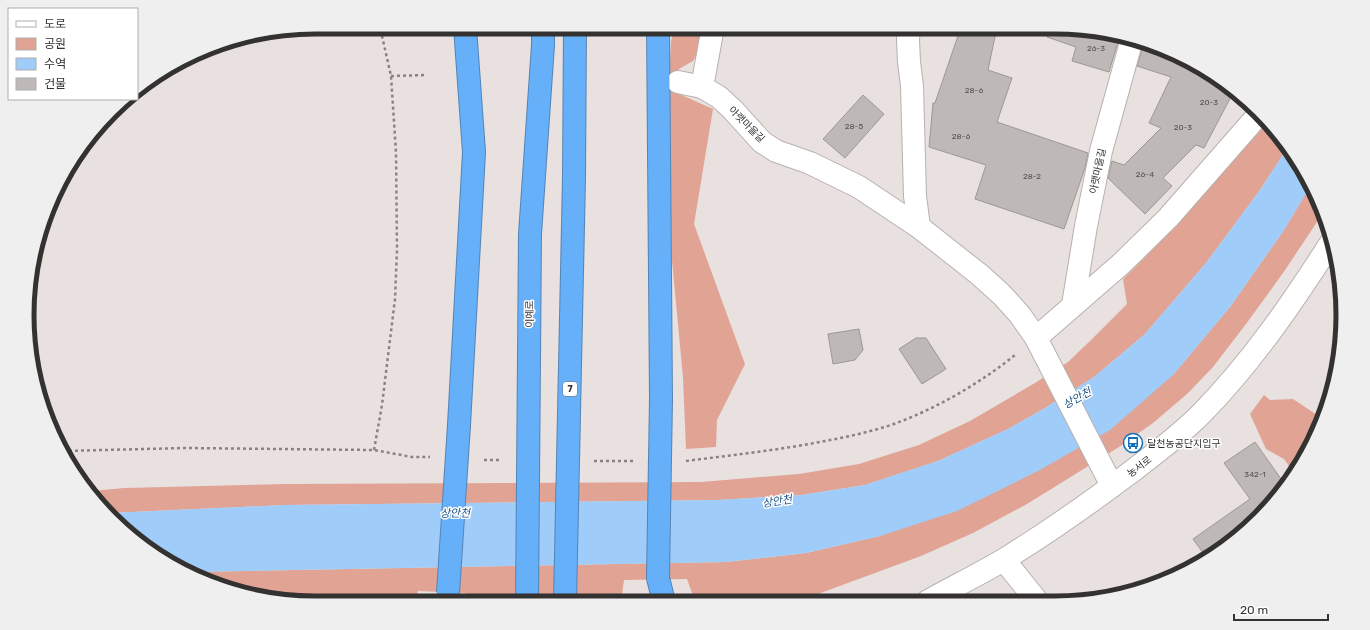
<svg xmlns="http://www.w3.org/2000/svg" width="1370" height="630" viewBox="0 0 1370 630" font-family="Rubik,'Noto Sans KR',sans-serif">
  <style>
    .green { fill: #e0a394 }
    .water { fill: #a0ccf9 }
    .building { fill: #beb8b6; stroke: #9d9795 }
    .lines { fill: none; stroke-linecap: round; stroke-linejoin: round }
    .street-casing { stroke: #b8b1af; stroke-width: 24 }
    .secondary-casing { stroke: #b8b1af; stroke-width: 24 }
    .highway-casing { stroke: #5484b4; stroke-width: 24 }
    .path { stroke: #888382; stroke-width: 2.5; stroke-dasharray: 3 3; stroke-linecap: butt }
    .street { stroke: #fff; stroke-width: 22 }
    .secondary { stroke: #fff; stroke-width: 22 }
    .highway { stroke: #66b0fa; stroke-width: 22 }
    .highway-bridge-casing { stroke: #5484b4; stroke-width: 24; stroke-linecap: butt }
    .highway-bridge { stroke: #66b0fa; stroke-width: 22 }
    .labels { text-anchor: middle; stroke-width: 3; stroke-linejoin: round; paint-order: stroke }
    .number-label { font-size: 8px; fill: #565352 }
    .shield { fill: #fff; stroke: #716f6f; stroke-width: 1 }
    .shield-label { font-size: 9px; font-weight: bold; fill: #343131 }
    .street-label { font-size: 10px; fill: #343131; stroke: #fff }
    .poi-label { font-size: 10px; fill: #343131; stroke: #fff; text-anchor: start }
    .water-label { font-size: 11px; font-style: italic; fill: #1b5487; stroke: #fff }
    .rim { fill: none; stroke: #343131; stroke-width: 5 }
  </style>
  <rect width="100%" height="100%" fill="#e8e1df"/>
  <g class="green">
    <path d="M 674,27 L 706,27 L 703,45 L 693,61 L 679,69 L 677,93 L 713,109 L 694,224 L 745,364 L 717,420 L 716,447 L 686,449 L 683,377 L 664,176 L 671,42 Z"/>
    <path d="M 1267,121 L 1288,147 L 1260,190 L 1206,263 L 1144,335 L 1094,377 L 1045,408 L 1008,429 L 938,461 L 865,485 L 802,495 L 718,500 L 285,505 L 110,513 L 92,491 L 124,488 L 287,484 L 701,482 L 799,474 L 859,464 L 919,445 L 970,421 L 1035,383 L 1068,362 L 1090,341 L 1127,304 L 1123,279 C 1174,230 1221,176 1267,121 Z"/>
    <path d="M 1311,185 L 1321,205 L 1323,213 L 1283,273 L 1246,324 L 1213,367 L 1187,394 L 1153,423 L 1119,447 L 1027,504 L 973,533 L 921,556 L 799,601 L 697,602 L 692,593 L 687,579 L 624,580 L 621,602 L 467,603 L 465,593 L 418,591 L 415,603 C 344,603 252,610 190,572 L 726,562 L 806,553 L 880,536 L 1173,375 L 1230,307 L 1284,230 Z"/>
    <path d="M 1264,395 L 1270,400 L 1293,399 L 1323,419 L 1321,425 L 1294,473 L 1284,459 L 1266,449 L 1250,414 Z"/>
  </g>
  <path class="water" d="M 1288,147 L 1294,155 L 1311,185 L 1284,230 L 1230,307 L 1173,375 L 1110,430 L 1038,471 L 957,511 L 880,536 L 806,553 L 726,562 L 190,572 L 125,532 L 110,513 L 285,505 L 718,500 L 802,495 L 865,485 L 938,461 L 1008,429 L 1045,408 L 1094,377 L 1144,335 L 1206,263 L 1260,190 Z"/>
  <g class="building">
    <path d="M 961,27 L 997,27 L 988,70 L 1012,78 L 997,122 L 1088,153 L 1085,168 L 1064,229 L 975,199 L 986,165 L 929,147 L 933,103 L 935,103 Z"/>
    <path d="M 1049,27 L 1111,32 L 1120,35 L 1109,72 L 1072,61 L 1076,47 L 1047,37 Z"/>
    <path d="M 1144,42 L 1165,49 L 1215,75 L 1234,91 L 1204,148 L 1196,145 L 1163,178 L 1172,186 L 1145,214 L 1108,178 L 1112,161 L 1124,165 L 1161,128 L 1149,123 L 1171,77 L 1137,66 Z"/>
    <path d="M 863,95 L 884,114 L 845,158 L 823,139 Z"/>
    <path d="M 859,329 L 863,350 L 855,360 L 833,364 L 828,334 Z"/>
    <path d="M 916,338 L 926,338 L 946,369 L 922,384 L 899,349 Z"/>
    <path d="M 1255,442 L 1286,486 L 1284,490 L 1230,543 L 1206,557 L 1193,539 L 1250,499 L 1224,463 Z"/>
  </g>
  <g class="lines">
    <g class="street-casing">
      <g id="street">
        <path d="M 909,27 L 908,40 L 909,62 L 912,86 L 915,196 L 919,227"/>
        <path d="M 678,82 L 702,87 L 719,97 L 733,110 L 762,142 L 776,151 L 810,163 L 859,187 L 919,227 L 980,275 L 1002,295 L 1020,315 L 1036,338 L 1112,486"/>
        <path d="M 702,87 L 713,27"/>
        <path d="M 1073,305 L 1086,226 L 1101,151 L 1132,39"/>
        <path d="M 1036,338 L 1121,264 L 1168,218 L 1260,113"/>
      </g>
    </g>
    <g class="secondary-casing">
      <g id="secondary">
        <path d="M 1004,560 L 1037,601"/>
        <path d="M 928,601 C 953,587 980,574 1005,559 C 1047,533 1087,505 1127,475 C 1152,456 1178,437 1201,414 C 1252,362 1293,302 1332,241"/>
      </g>
    </g>
    <g class="highway-casing">
      <g id="highway">
        <path d="M 658,27 L 661,399"/>
        <path d="M 574,177 L 575,27"/>
        <path d="M 530,234 L 543,45 L 543,27"/>
        <path d="M 459,425 L 474,152 L 465,27"/>
        <path d="M 658,578 L 664,602"/>
      </g>
    </g>
    <g class="path">
      <path d="M 391,76 L 426,75"/>
      <path d="M 374,450 L 382,405 L 395,299 L 397,250 L 396,152 L 391,76 L 380,27"/>
      <path d="M 63,451 L 185,448 L 374,450 L 412,457 L 430,457"/>
      <path d="M 484,460 L 501,460"/>
      <path d="M 594,461 L 633,461"/>
      <path d="M 686,461 C 733,455 779,450 825,441 C 847,437 869,432 891,425 C 934,410 979,384 1015,355"/>
    </g>
    <use href="#street" class="street"/>
    <use href="#secondary" class="secondary"/>
    <use href="#highway" class="highway"/>
    <g class="highway-bridge-casing">
      <g id="highway-bridge">
        <path d="M 658,578 L 661,399"/>
        <path d="M 448,593 L 459,425"/>
        <path d="M 527,602 L 530,234"/>
        <path d="M 565,602 L 574,177"/>
      </g>
    </g>
    <use href="#highway-bridge" class="highway-bridge"/>
  </g>
  <defs>
    <g id="bus-ring" transform="scale(1)"><circle r="9.5" fill="#fff" stroke="#1070bc" stroke-width="1.5"/><path d="M-5-6H5V4H4V6H2V4H-2V6H-4V4H-5ZM-3.5-4V0h7V-4ZM-3.5 1.2v1.5H-2V1.2ZM2 1.2v1.5H3.5V1.2Z" fill="#1070bc"/></g>
  </defs>
  <g fill-rule="evenodd">
    <use href="#bus-ring" x="1133" y="443"/>
  </g>
  <g class="labels">
    <g class="number-label">
      <text x="1096" y="51">26-3</text>
      <text x="974" y="93">28-6</text>
      <text x="1209" y="105">20-3</text>
      <text x="854" y="129">28-5</text>
      <text x="1183" y="130">20-3</text>
      <text x="961" y="139">28-6</text>
      <text x="1145" y="177">26-4</text>
      <text x="1032" y="179">28-2</text>
      <text x="1255" y="477">342-1</text>
    </g>
    <rect class="shield" x="563" y="382" width="14" height="14" rx="3"/>
    <g class="shield-label">
      <text x="570" y="392">7</text>
    </g>
    <g class="street-label">
      <text transform="translate(747 124) rotate(45)" y="4">아랫마을길</text>
      <text transform="translate(1097 171) rotate(-78)" y="4">아랫마을길</text>
      <text transform="translate(529 314) rotate(-90)" y="4">이예로</text>
      <text transform="translate(1139 466) rotate(-37)" y="4">농서로</text>
    </g>
    <g class="poi-label">
      <text x="1147" y="447">달천농공단지입구</text>
    </g>
    <g class="water-label">
      <text transform="translate(1077 398) rotate(-30)" y="4">상안천</text>
      <text transform="translate(777 501) rotate(-9)" y="4">상안천</text>
      <text transform="translate(455 513) rotate(-1)" y="4">상안천</text>
    </g>
  </g>
  <path d="M0 0H1370V630H0ZM315 34H1055A281 281 0 0 1 1336 315V315A281 281 0 0 1 1055 596H315A281 281 0 0 1 34 315V315A281 281 0 0 1 315 34Z" fill="#efefef" fill-rule="evenodd"/>
  <path class="rim" d="M315 34H1055A281 281 0 0 1 1336 315V315A281 281 0 0 1 1055 596H315A281 281 0 0 1 34 315V315A281 281 0 0 1 315 34Z"/>
  <rect x="8" y="8" width="130" height="92" fill="#ffffff" stroke="#aeadad"/>
  <rect x="16" y="21" width="20" height="6" fill="#ffffff" stroke="#aeadad"/>
  <text x="44" y="28" font-size="12" fill="#343131">도로</text>
  <rect x="16" y="38" width="20" height="12" fill="#e0a394" stroke="#aeadad"/>
  <text x="44" y="48" font-size="12" fill="#343131">공원</text>
  <rect x="16" y="58" width="20" height="12" fill="#a0ccf9" stroke="#aeadad"/>
  <text x="44" y="68" font-size="12" fill="#343131">수역</text>
  <rect x="16" y="78" width="20" height="12" fill="#beb8b6" stroke="#aeadad"/>
  <text x="44" y="88" font-size="12" fill="#343131">건물</text>
  <path d="M1234 614v6h94v-6" fill="none" stroke="#343131" stroke-width="2"/>
  <text x="1240" y="614" font-size="12" fill="#343131" stroke="#ffffff" stroke-width="3" paint-order="stroke">20 m</text>
</svg>
